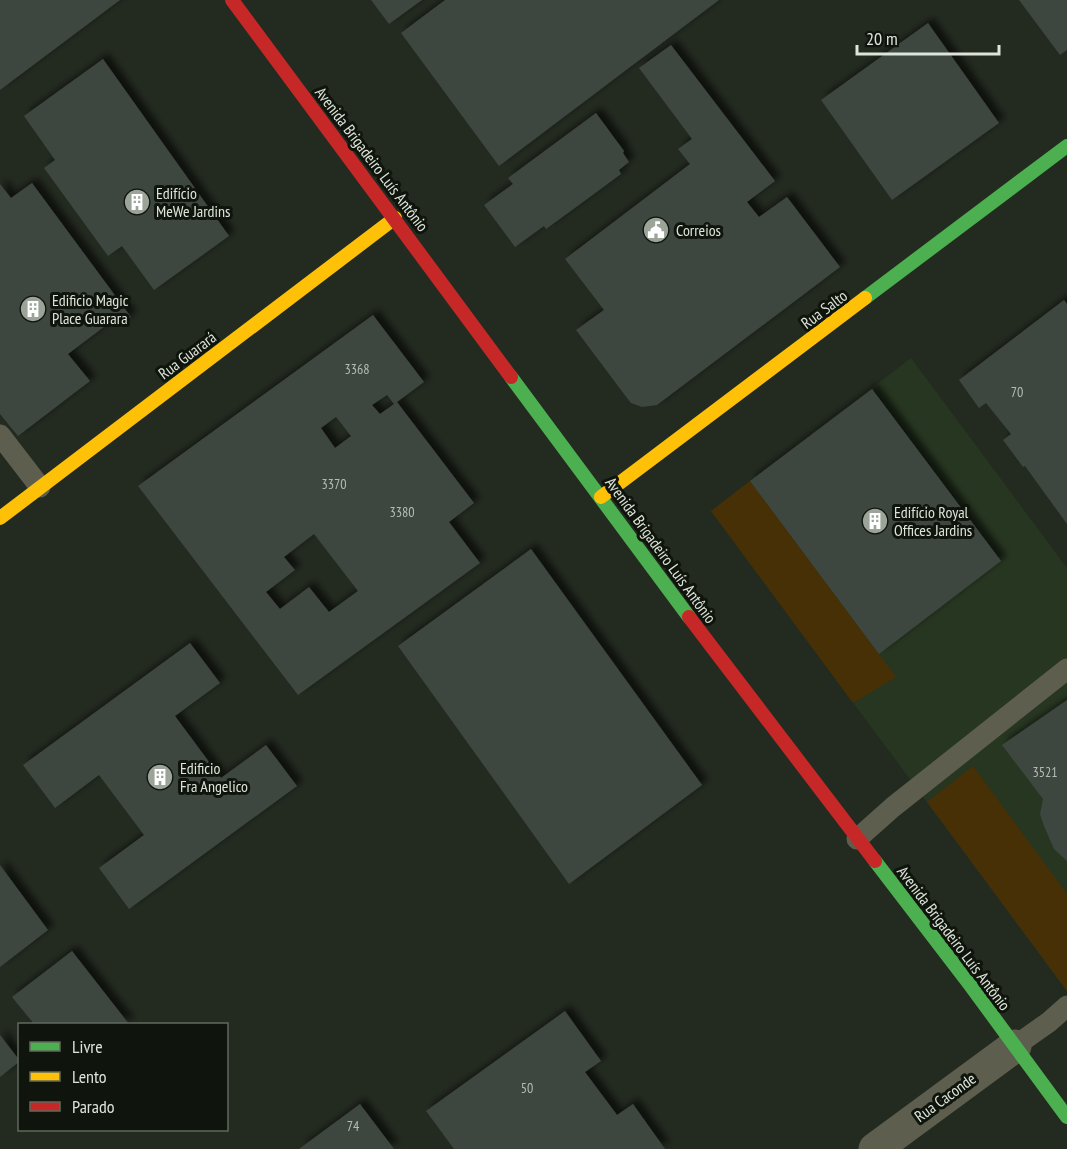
<svg xmlns="http://www.w3.org/2000/svg" width="1067" height="1149" viewBox="0 0 1067 1149" font-family="'PT Sans Narrow',sans-serif">
  <style>
    .built { fill: #273621 }
    .green { fill: #473005 }
    .building { fill: #3e463f; fill-rule: evenodd; filter: url(#shadow) }
    .lines { fill: none; stroke-linecap: round; stroke-linejoin: round }
    .lane { stroke: #5d5e4e; stroke-width: 21 }
    .street { stroke: #5d5e4e; stroke-width: 33 }
    .fast { stroke: #4caf50; stroke-width: 14 }
    .slow { stroke: #ffc107; stroke-width: 14 }
    .jam { stroke: #c62828; stroke-width: 14 }
    .labels { text-anchor: middle; stroke-width: 6; stroke-linejoin: round; paint-order: stroke }
    .number-label { font-size: 14px; fill: #b5bdb3 }
    .street-label { font-size: 16px; fill: #dde5da; stroke: #0f140c }
    .poi-label { font-size: 16px; fill: #dde5da; stroke: #0f140c; text-anchor: start }
  </style>
  <defs>
    <filter id="shadow"><feDropShadow dx="5.5" dy="-5.5" stdDeviation="3" flood-color="#0009"/></filter>
  </defs>
  <rect width="100%" height="100%" fill="#232a20"/>
  <path class="built" d="M 911,358 L 1067,568 L 1067,991 L 711,511 Z"/>
  <g class="green">
    <path d="M 750,481 L 896,677 L 853,703 L 711,511 Z"/>
    <path d="M 973,766 L 1067,894 L 1067,991 L 927,802 Z"/>
  </g>
  <g class="building">
    <path d="M 0,0 L 120,0 L 0,90 Z"/>
    <path d="M 371,0 L 422,0 L 389,24 Z"/>
    <path d="M 445,0 L 719,0 L 499,166 L 401,33 Z"/>
    <path d="M 1019,0 L 1067,0 L 1067,50 L 1060,55 Z"/>
    <path d="M 928,23 L 999,123 L 892,200 L 821,100 Z"/>
    <path d="M 671,45 L 775,181 L 747,202 L 759,217 L 787,197 L 840,267 L 657,405 L 642,407 L 631,403 L 627,398 L 576,330 L 604,310 L 565,259 L 690,164 L 678,149 L 692,139 L 639,68 Z"/>
    <path d="M 103,59 L 229,236 L 154,290 L 122,246 L 108,256 L 44,168 L 55,160 L 24,116 Z"/>
    <path d="M 596,113 L 624,151 L 623,153 L 629,162 L 619,170 L 621,174 L 579,205 L 546,229 L 544,226 L 515,247 L 484,205 L 513,184 L 508,178 Z"/>
    <path d="M 32,183 L 131,317 L 117,327 L 109,323 L 68,354 L 90,381 L 18,436 L 0,414 L 0,184 L 11,198 Z"/>
    <path d="M 1064,300 L 1067,304 L 1067,524 L 1025,466 L 1023,467 L 1003,440 L 1011,434 L 986,403 L 979,408 L 959,380 Z"/>
    <path d="M 373,315 L 424,382 L 397,402 L 474,503 L 449,522 L 480,563 L 298,695 L 138,486 ZM 387,395 L 394,404 L 380,414 L 372,405 ZM 336,417 L 351,436 L 335,448 L 321,428 ZM 314,534 L 358,591 L 329,612 L 309,587 L 280,609 L 266,592 L 295,570 L 284,557 Z"/>
    <path d="M 872,389 L 1001,561 L 879,654 L 750,481 Z"/>
    <path d="M 531,549 L 702,785 L 569,884 L 398,646 Z"/>
    <path d="M 190,643 L 220,683 L 175,716 L 221,778 L 266,745 L 297,786 L 129,909 L 99,868 L 144,835 L 99,775 L 55,808 L 23,765 Z"/>
    <path d="M 1067,700 L 1067,861 L 1054,849 L 1044,826 L 1040,814 L 1043,799 L 1002,745 Z"/>
    <path d="M 0,865 L 48,930 L 0,967 Z"/>
    <path d="M 72,951 L 129,1024 L 34,1024 L 12,997 Z"/>
    <path d="M 565,1011 L 601,1061 L 585,1072 L 617,1115 L 633,1104 L 665,1149 L 454,1149 L 426,1111 Z"/>
    <path d="M 0,1035 L 20,1061 L 0,1077 Z"/>
    <path d="M 360,1104 L 394,1149 L 299,1149 Z"/>
  </g>
  <g class="lines">
    <g class="lane">
      <path d="M 0,435 L 40,487"/>
      <path d="M 857,839 L 893,807 L 1067,669"/>
      <path d="M 1015,1046 L 1049,1022 L 1067,1006"/>
    </g>
    <path class="street" d="M 875,1149 L 1015,1046"/>
    <g class="fast">
      <path d="M 865,298 L 1067,146"/>
      <path d="M 511,377 L 689,617"/>
      <path d="M 875,861 L 970,985 L 1067,1117"/>
    </g>
    <g class="slow">
      <path d="M 601,497 L 865,298"/>
      <path d="M 0,518 L 395,218"/>
    </g>
    <g class="jam">
      <path d="M 232,0 L 511,377"/>
      <path d="M 689,617 L 875,861"/>
    </g>
  </g>
  <defs>
    <g id="building-disc" transform="scale(1.35)"><circle r="9.5" fill="#9ca499" stroke="#0f140c"/><path d="M-4-6H4V6H1V3H-1V6H-4ZM-2.5-4.3h1.7v1.8h-1.7ZM.8-4.3h1.7v1.8H.8ZM-2.5-1h1.7V.8h-1.7ZM.8-1h1.7V.8H.8Z" fill="#fff"/></g>
    <g id="civic-disc" transform="scale(1.35)"><circle r="9.5" fill="#9ca499" stroke="#0f140c"/><path d="M-.6-6.5H3V-4.5H.6V-3L4-1V1h2V6H-6V1h2V-1L-.6-3ZM-1.2 2.5V6h2.4V2.5Z" fill="#fff"/></g>
  </defs>
  <g fill-rule="evenodd">
    <use href="#building-disc" x="137" y="202"/>
    <use href="#civic-disc" x="656" y="230"/>
    <use href="#building-disc" x="33" y="309"/>
    <use href="#building-disc" x="875" y="521"/>
    <use href="#building-disc" x="160" y="777"/>
  </g>
  <g class="labels">
    <g class="number-label">
      <text x="357" y="374">3368</text>
      <text x="1017" y="397">70</text>
      <text x="334" y="489">3370</text>
      <text x="402" y="517">3380</text>
      <text x="1045" y="777">3521</text>
      <text x="527" y="1093">50</text>
      <text x="353" y="1131">74</text>
    </g>
    <g class="street-label">
      <text transform="translate(372 159) rotate(53)" y="6">Avenida Brigadeiro Luís Antônio</text>
      <text transform="translate(824 309) rotate(-37)" y="6">Rua Salto</text>
      <text transform="translate(187 355) rotate(-37)" y="6">Rua Guarará</text>
      <text transform="translate(661 550) rotate(54)" y="6">Avenida Brigadeiro Luís Antônio</text>
      <text transform="translate(954 938) rotate(53)" y="6">Avenida Brigadeiro Luís Antônio</text>
      <text transform="translate(945 1097) rotate(-36)" y="6">Rua Caconde</text>
    </g>
    <g class="poi-label">
      <text x="156" y="199">Edifício<tspan x="156" dy="18">MeWe Jardins</tspan></text>
      <text x="676" y="236">Correios</text>
      <text x="52" y="306">Edificio Magic<tspan x="52" dy="18">Place Guarara</tspan></text>
      <text x="894" y="518">Edifício Royal<tspan x="894" dy="18">Offices Jardins</tspan></text>
      <text x="180" y="774">Edificio<tspan x="180" dy="18">Fra Angelico</tspan></text>
    </g>
  </g>
  <rect x="18" y="1023" width="210" height="108" fill="#0f140c" stroke="#61685e" stroke-width="1.5"/>
  <rect x="30" y="1042" width="30" height="9" fill="#4caf50" stroke="#61685e" stroke-width="1.5"/>
  <text x="72" y="1053" font-size="18" fill="#dde5da">Livre</text>
  <rect x="30" y="1072" width="30" height="9" fill="#ffc107" stroke="#61685e" stroke-width="1.5"/>
  <text x="72" y="1083" font-size="18" fill="#dde5da">Lento</text>
  <rect x="30" y="1102" width="30" height="9" fill="#c62828" stroke="#61685e" stroke-width="1.5"/>
  <text x="72" y="1113" font-size="18" fill="#dde5da">Parado</text>
  <path d="M857 45v9h142v-9" fill="none" stroke="#dde5da" stroke-width="3"/>
  <text x="866" y="45" font-size="18" fill="#dde5da" stroke="#0f140c" stroke-width="4.5" paint-order="stroke">20 m</text>
</svg>
